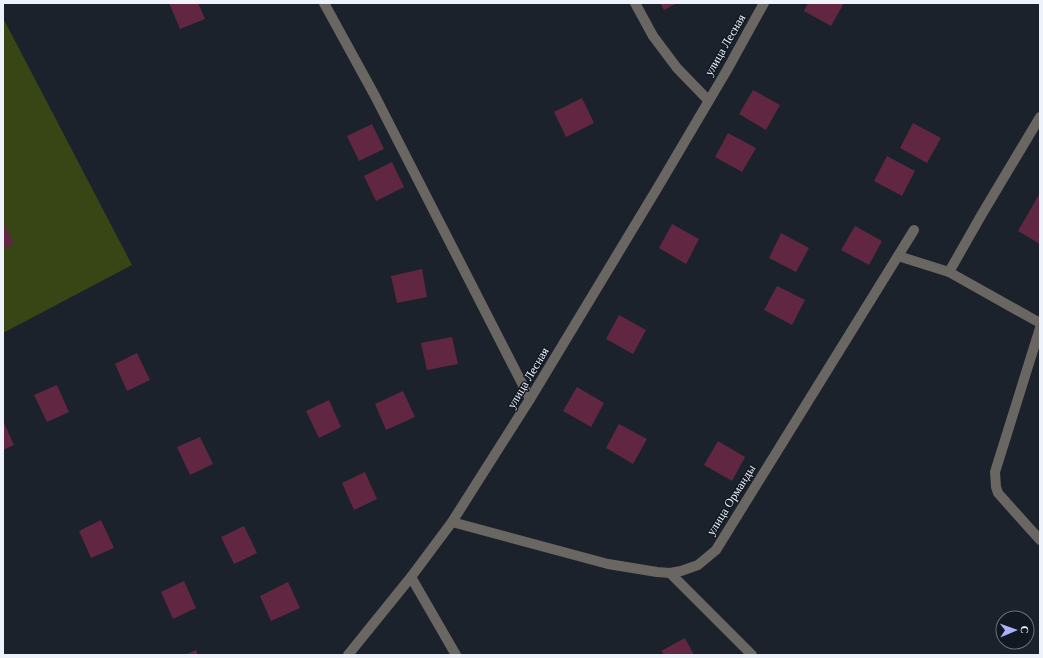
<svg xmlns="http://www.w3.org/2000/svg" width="1043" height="658" viewBox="0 0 1043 658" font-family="Georgia,serif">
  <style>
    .green { fill: #384615 }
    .building { fill: #612641 }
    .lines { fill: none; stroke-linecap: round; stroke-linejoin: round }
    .lane { stroke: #6a6661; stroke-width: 10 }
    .street { stroke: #6a6661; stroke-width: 10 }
    .labels { text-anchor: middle; stroke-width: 3; stroke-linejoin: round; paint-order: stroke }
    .street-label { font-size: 12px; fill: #eef3fb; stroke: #111822 }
  </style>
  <rect width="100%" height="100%" fill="#1b222c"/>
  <path class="green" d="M 3,18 L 132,265 L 3,333 Z"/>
  <g class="building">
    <path d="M 169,3 L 198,3 L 205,19 L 180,29 Z"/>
    <path d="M 660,3 L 677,3 L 664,10 Z"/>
    <path d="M 808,3 L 844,3 L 831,26 L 804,11 Z"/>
    <path d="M 753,90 L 780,105 L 766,130 L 739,114 Z"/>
    <path d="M 582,98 L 594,123 L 566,137 L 554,112 Z"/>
    <path d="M 913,123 L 941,138 L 927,163 L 900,148 Z"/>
    <path d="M 372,124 L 384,149 L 359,161 L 347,136 Z"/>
    <path d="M 728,133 L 756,148 L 742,172 L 715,157 Z"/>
    <path d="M 887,156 L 915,171 L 902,196 L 874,181 Z"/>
    <path d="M 392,162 L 404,187 L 376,201 L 364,176 Z"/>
    <path d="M 1040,193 L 1040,244 L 1018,231 Z"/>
    <path d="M 3,222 L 14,243 L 3,249 Z"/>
    <path d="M 672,224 L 699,239 L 686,264 L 659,248 Z"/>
    <path d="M 855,226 L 882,241 L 869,265 L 841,250 Z"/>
    <path d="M 781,233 L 809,248 L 796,272 L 769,258 Z"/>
    <path d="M 422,269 L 427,297 L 397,303 L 391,276 Z"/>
    <path d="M 777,286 L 805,300 L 792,325 L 764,310 Z"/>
    <path d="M 619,315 L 646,330 L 633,354 L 606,339 Z"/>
    <path d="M 452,337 L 458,364 L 427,370 L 421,343 Z"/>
    <path d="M 137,353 L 150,380 L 127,391 L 115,364 Z"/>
    <path d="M 57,385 L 69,412 L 47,422 L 34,395 Z"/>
    <path d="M 577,387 L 604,403 L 591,427 L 563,411 Z"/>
    <path d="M 403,391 L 415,417 L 386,430 L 375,404 Z"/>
    <path d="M 329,400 L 341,427 L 319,438 L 306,411 Z"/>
    <path d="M 3,421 L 14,445 L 3,450 Z"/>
    <path d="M 619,424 L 647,439 L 633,464 L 606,448 Z"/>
    <path d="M 200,437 L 213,464 L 190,475 L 177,447 Z"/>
    <path d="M 718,441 L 745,457 L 732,481 L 704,465 Z"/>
    <path d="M 365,472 L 377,499 L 354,510 L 342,483 Z"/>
    <path d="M 101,520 L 114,548 L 91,558 L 79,531 Z"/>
    <path d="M 244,526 L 257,553 L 234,564 L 221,537 Z"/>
    <path d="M 184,581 L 196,608 L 173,619 L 161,592 Z"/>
    <path d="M 288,582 L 300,608 L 271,621 L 260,596 Z"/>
    <path d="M 685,638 L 694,655 L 664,655 L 661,651 Z"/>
    <path d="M 196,650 L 198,655 L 185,655 Z"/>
  </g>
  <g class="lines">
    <g class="lane">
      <path d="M 324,3 L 375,96 L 530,399"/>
      <path d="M 898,256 L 949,272 L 1040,323"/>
      <path d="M 949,272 L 982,214 L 1040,117"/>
      <path d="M 1040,328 L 995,472 L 996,487 L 998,493 L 1040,540"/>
    </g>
    <g class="street">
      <path d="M 635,3 L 653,36 L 677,68 L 708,100"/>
      <path d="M 452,522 L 608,564 L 657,572 L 670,573 L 681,571 L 698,565 L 716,550 L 914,230"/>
      <path d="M 670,573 L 752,655"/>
      <path d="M 411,577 L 456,655"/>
      <path d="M 348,655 L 411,577 L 452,522 L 530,399 L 658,187 L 727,70 L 764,3"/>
    </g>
  </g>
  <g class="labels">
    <g class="street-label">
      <text transform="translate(725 45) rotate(-60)" y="4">улица Лесная</text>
      <text transform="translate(528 378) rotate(-59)" y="4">улица Лесная</text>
      <text transform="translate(731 500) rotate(-58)" y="4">улица Орманды</text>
    </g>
  </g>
  <rect width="1043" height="658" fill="none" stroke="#eef3fb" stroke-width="8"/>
  <g transform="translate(1015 630) rotate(88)"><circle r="19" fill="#111822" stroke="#697079"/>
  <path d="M0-3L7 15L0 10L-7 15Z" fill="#a7b1fc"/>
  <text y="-6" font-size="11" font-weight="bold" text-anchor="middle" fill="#eef3fb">С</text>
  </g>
</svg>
